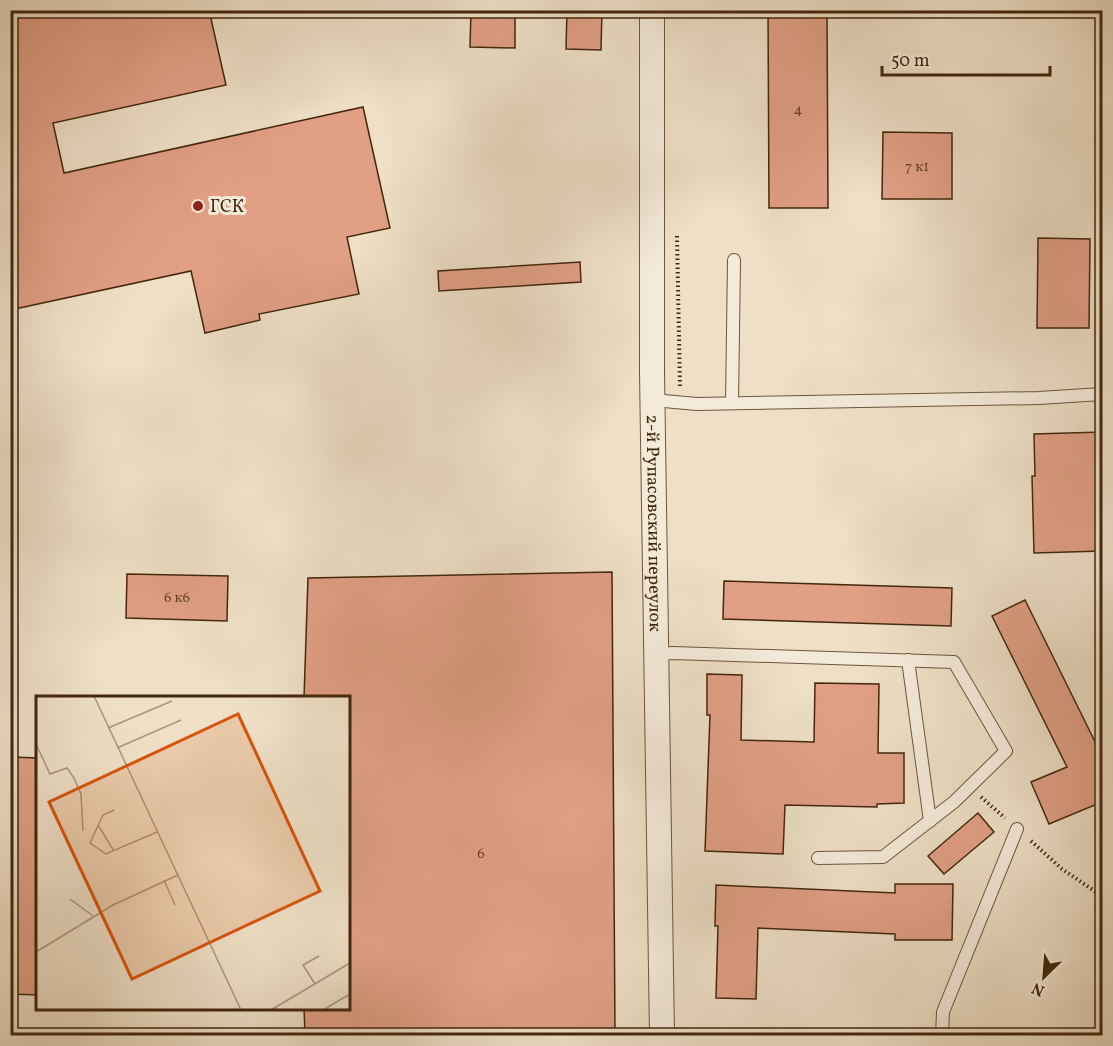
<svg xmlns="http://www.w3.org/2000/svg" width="1113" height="1046" viewBox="0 0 1113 1046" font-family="Vollkorn,serif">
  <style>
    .building { fill: #e19f86; stroke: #43270d; stroke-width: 1.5 }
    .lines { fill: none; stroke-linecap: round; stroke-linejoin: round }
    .service-casing { stroke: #6e553b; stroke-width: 14 }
    .minor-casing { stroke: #6e553b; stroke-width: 26 }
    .path { stroke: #43270d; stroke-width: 4; stroke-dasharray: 1.5 3; stroke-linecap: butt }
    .service { stroke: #f4eada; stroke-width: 12 }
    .minor { stroke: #f4eada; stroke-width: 24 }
    .poi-dot { fill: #8f2418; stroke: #f4eada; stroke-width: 2 }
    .labels { text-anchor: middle; stroke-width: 6; stroke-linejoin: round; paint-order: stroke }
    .number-label { font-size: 15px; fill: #6a452b }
    .poi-label { font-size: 18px; fill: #43270d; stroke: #f4eada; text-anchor: start }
    .street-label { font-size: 18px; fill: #43270d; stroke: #f4eada }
    .inset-road { fill: none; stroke: #aa957c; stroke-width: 1.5 }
    .view { fill: #d8540c; fill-opacity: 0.15; stroke: #d8540c; stroke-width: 3 }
    .inset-edge { fill: none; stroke: #43270d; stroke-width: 3 }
  </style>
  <rect width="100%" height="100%" fill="#eedfc6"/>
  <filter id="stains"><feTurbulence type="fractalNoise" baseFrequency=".00333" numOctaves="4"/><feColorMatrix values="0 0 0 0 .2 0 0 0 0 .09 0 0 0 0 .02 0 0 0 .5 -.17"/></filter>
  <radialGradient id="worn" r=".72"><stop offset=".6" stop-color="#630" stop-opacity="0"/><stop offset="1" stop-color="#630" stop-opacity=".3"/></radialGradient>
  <g class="building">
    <path d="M 10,10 L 209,10 L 226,85 L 53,123 L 64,173 L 363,107 L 390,228 L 347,237 L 359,294 L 259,314 L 260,320 L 205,333 L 191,271 L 10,310 Z"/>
    <path d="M 471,10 L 515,10 L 515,48 L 470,47 Z"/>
    <path d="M 567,10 L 602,10 L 601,50 L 566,49 Z"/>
    <path d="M 768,10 L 827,10 L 828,208 L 769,208 Z"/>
    <path d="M 883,132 L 952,133 L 952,199 L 882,199 Z"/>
    <path d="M 1038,238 L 1090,239 L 1089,328 L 1037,328 Z"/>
    <path d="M 580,262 L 581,282 L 439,291 L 438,271 Z"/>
    <path d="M 1102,432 L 1102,551 L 1034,553 L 1032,476 L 1035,476 L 1034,434 Z"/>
    <path d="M 612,572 L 615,1035 L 305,1035 L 304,1008 L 348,1008 L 348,698 L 304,698 L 308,578 Z"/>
    <path d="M 127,574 L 228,576 L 227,621 L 126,618 Z"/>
    <path d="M 724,581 L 952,588 L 951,626 L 723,619 Z"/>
    <path d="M 1025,600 L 1102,756 L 1102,802 L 1049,824 L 1031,782 L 1067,767 L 992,616 Z"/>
    <path d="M 707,674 L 742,675 L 741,740 L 814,742 L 815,683 L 879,684 L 878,753 L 904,753 L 904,803 L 877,804 L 877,807 L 785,805 L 783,854 L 705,851 L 710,715 L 707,715 Z"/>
    <path d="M 11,757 L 38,758 L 38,995 L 10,994 Z"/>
    <path d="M 978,813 L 994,832 L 944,874 L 928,856 Z"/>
    <path d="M 895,884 L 953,884 L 952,940 L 895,940 L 895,934 L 758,928 L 756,999 L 716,998 L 718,926 L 715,926 L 716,885 L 895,893 Z"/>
  </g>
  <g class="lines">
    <g class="service-casing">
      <g id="service">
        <path d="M 653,400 L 697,404 L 1039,398 L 1102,394"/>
        <path d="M 732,403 L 734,260"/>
        <path d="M 657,654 L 673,653 L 954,662 L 1006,751 L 954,802 L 883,857 L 818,858"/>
        <path d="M 908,660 L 930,821"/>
        <path d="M 942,1036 L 943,1012 L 1017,829"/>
      </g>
    </g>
    <g class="minor-casing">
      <g id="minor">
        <path id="s1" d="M 652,10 L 652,372 L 662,1036"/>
      </g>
    </g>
    <g class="path">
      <path d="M 677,236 L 680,388"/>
      <path d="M 981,797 L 1005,818"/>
      <path d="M 1031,841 L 1062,869 L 1102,896"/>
    </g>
    <use href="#service" class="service"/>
    <use href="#minor" class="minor"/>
  </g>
  <circle class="poi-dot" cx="198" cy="206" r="6"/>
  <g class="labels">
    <g class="number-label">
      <text x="798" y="114">4</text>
      <text x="917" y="171">7 к1</text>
      <text x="177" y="602">6 к6</text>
      <text x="481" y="858">6</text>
    </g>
    <g class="poi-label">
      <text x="210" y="212">ГСК</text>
    </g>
    <g class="street-label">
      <text dy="6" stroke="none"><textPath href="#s1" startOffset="513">2-й Рупасовский переулок</textPath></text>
    </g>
  </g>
  <g transform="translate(36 696)">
    <rect width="314" height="314" fill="#eedfc6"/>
    <path class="inset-road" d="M 58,0 L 205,314M 72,32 L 136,5M 0,48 L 14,78 L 31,72 L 38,82 L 45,98 L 47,135M 81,52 L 145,24M 78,114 L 67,119 L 54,147 L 70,158 L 121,136M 62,129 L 78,155M 128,184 L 139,209M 34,203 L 57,220M 0,256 L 77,209 L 142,179M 279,288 L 267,269 L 283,260M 235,314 L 314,267M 287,314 L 314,298"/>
    <path class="view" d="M 202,18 L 284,195 L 96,283 L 13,106 Z"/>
    <rect width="314" height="314" class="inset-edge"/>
  </g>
  <rect width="1113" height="1046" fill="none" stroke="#eedfc6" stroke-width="36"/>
  <rect x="12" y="12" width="1089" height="1022" fill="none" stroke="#43270d" stroke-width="3"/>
  <rect x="18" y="18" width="1077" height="1010" fill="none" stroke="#43270d" stroke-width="1.5"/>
  <g transform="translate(1044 977) rotate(205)" stroke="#f4eada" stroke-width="4.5" paint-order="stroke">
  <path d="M0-4.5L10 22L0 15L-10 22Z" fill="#43270d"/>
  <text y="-9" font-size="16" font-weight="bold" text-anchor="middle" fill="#43270d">N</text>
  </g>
  <path d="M882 66v9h168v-9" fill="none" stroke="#43270d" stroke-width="3"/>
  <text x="891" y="66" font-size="18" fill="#43270d" stroke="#f4eada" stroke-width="4.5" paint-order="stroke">50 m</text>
  <rect width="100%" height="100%" filter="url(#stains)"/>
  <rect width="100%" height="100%" fill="url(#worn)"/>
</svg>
